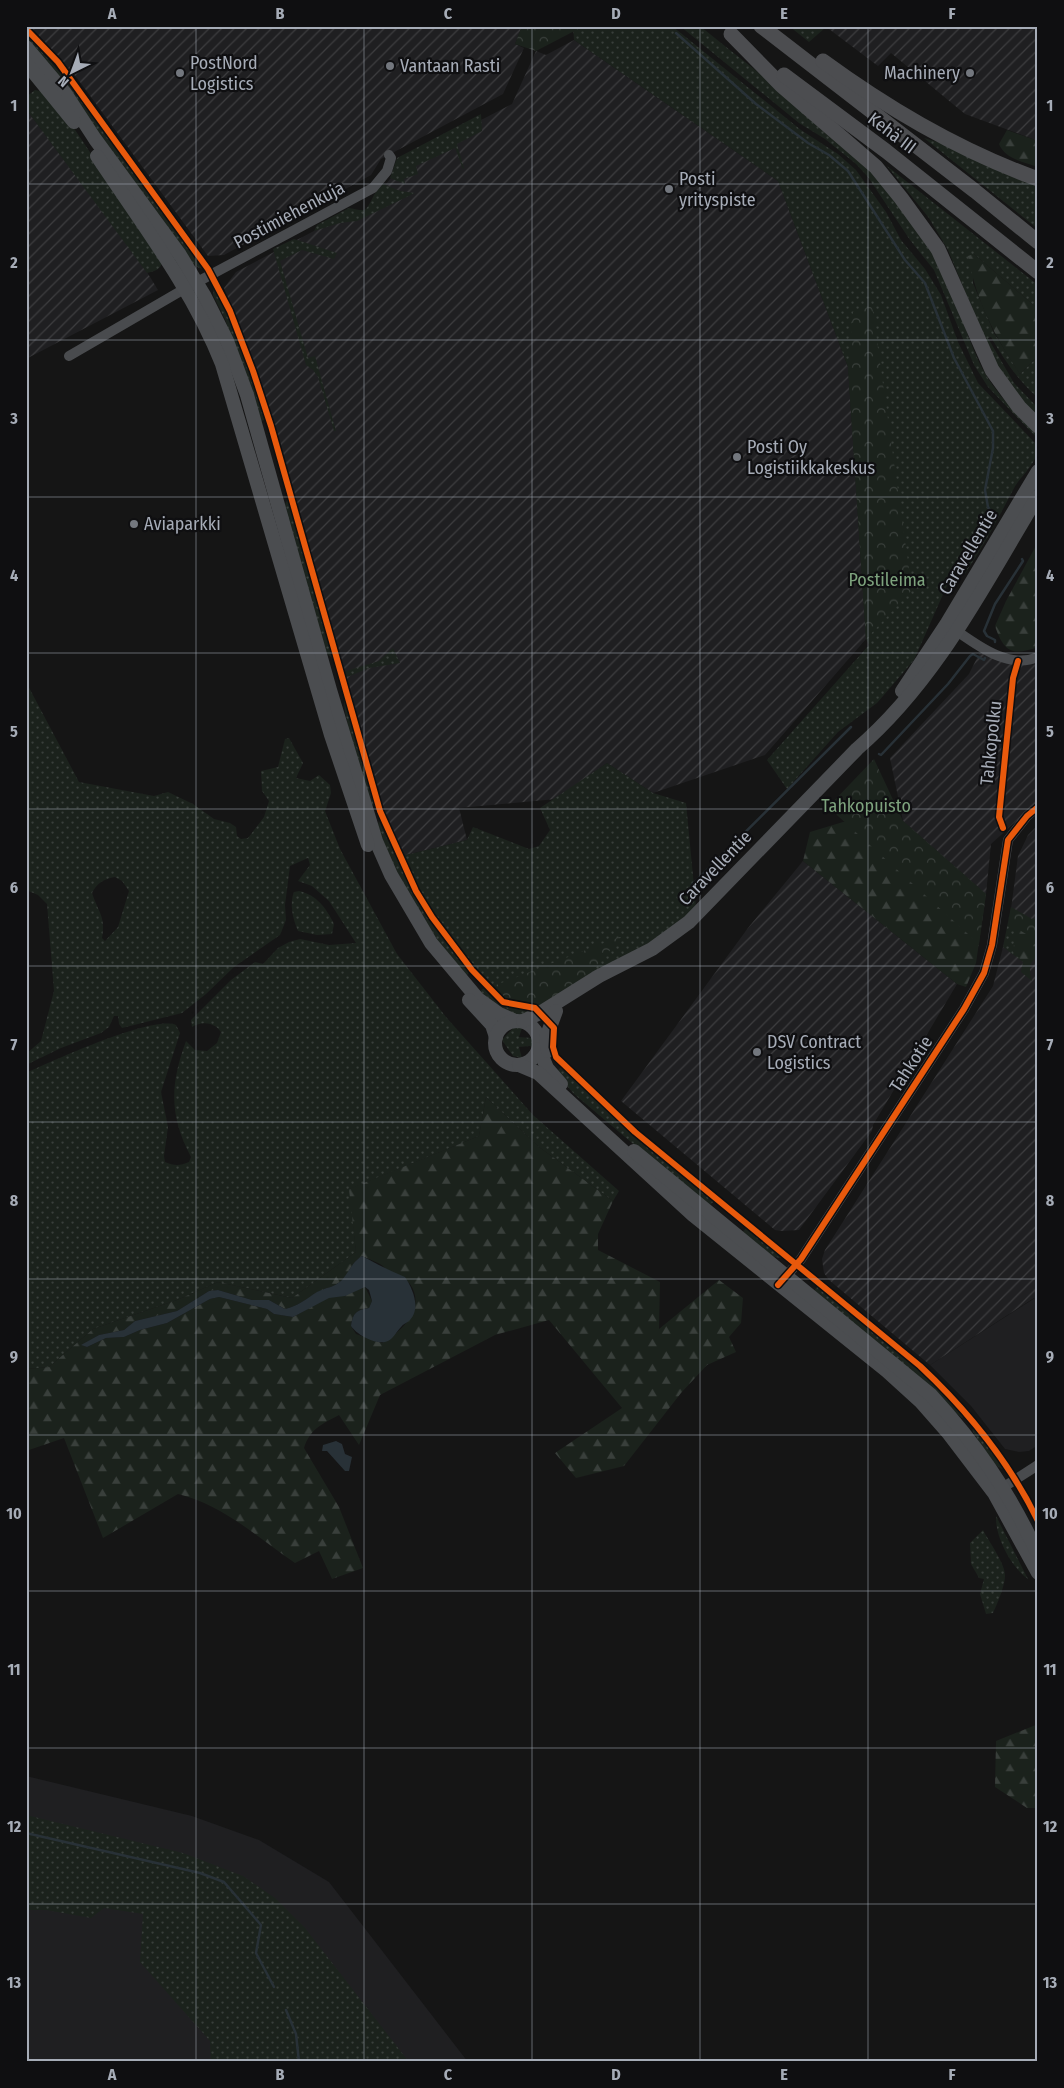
<svg xmlns="http://www.w3.org/2000/svg" width="1064" height="2088" viewBox="0 0 1064 2088" font-family="'Fira Sans Condensed',sans-serif">
  <style>
    .built { fill: #1f1f21 }
    .industrial { fill: url(#industrial-furrows) }
    .grass { fill: url(#grass-dots); fill-rule: evenodd }
    .forest { fill: url(#forest-firs); fill-rule: evenodd }
    .park { fill: url(#park-crowns) }
    .water { fill: #283137 }
    .lines { fill: none; stroke-linecap: round; stroke-linejoin: round }
    .stream { stroke: #283137; stroke-width: 2.5 }
    .minor { stroke: #494b4e; stroke-width: 10 }
    .major { stroke: #4b4d50; stroke-width: 14 }
    .highway { stroke: #4c4d50; stroke-width: 15 }
    .cycleway-casing { stroke: #0f0f11; stroke-width: 9 }
    .cycleway { stroke: #e8590c; stroke-width: 6 }
    .grid { fill: none; stroke: #a6acb7; stroke-width: 1; stroke-opacity: 0.55 }
    .poi-dot { fill: #73777e; stroke: #0f0f11; stroke-width: 2 }
    .labels { text-anchor: middle; stroke-width: 4.5; stroke-linejoin: round; paint-order: stroke }
    .poi-label { font-size: 18px; fill: #a6acb7; stroke: #0f0f11; text-anchor: start }
    .street-label { font-size: 18px; fill: #a6acb7; stroke: #0f0f11 }
    .park-label { font-size: 18px; fill: #7da27d; stroke: #0f0f11 }
    .neatline { fill: none; stroke: #a6acb7; stroke-width: 2 }
    .grid-label { font-size: 16px; text-anchor: middle; font-weight: bold; fill: #a6acb7 }
  </style>
  <defs>
    <pattern id="industrial-furrows" width="10" height="10" patternUnits="userSpaceOnUse" patternTransform="scale(1.25)"><rect width="10" height="10" fill="#1f1f21"/><path d="M-1 1l2-2M0 10L10 0M9 11l2-2" fill="none" stroke="#3d3d3f"/></pattern>
    <pattern id="grass-dots" width="8" height="8" patternUnits="userSpaceOnUse" patternTransform="scale(1.25)"><rect width="8" height="8" fill="#1b221c"/><path d="M2 2h.1M6 6h.1" fill="none" stroke="#393f3b" stroke-width="1.8" stroke-linecap="round"/></pattern>
    <pattern id="forest-firs" width="22" height="20" patternUnits="userSpaceOnUse" patternTransform="scale(1.25)"><rect width="22" height="20" fill="#1b221c"/><path d="M5 1l3.5 6h-7zM16 11l3.5 6h-7z" fill="#393f3b"/></pattern>
    <pattern id="park-crowns" width="20" height="18" patternUnits="userSpaceOnUse" patternTransform="scale(1.25)"><rect width="20" height="18" fill="#1b221c"/><path d="M2 6a3 3 0 1 1 6 0M12 15a3 3 0 1 1 6 0" fill="none" stroke="#393f3b"/></pattern>
  </defs>
  <rect width="100%" height="100%" fill="#151515"/>
  <g class="built">
    <path d="M 1035,1298 L 1038,1303 L 1038,1445 L 1029,1451 L 1019,1452 L 1005,1449 L 971,1406 L 930,1365 Z"/>
    <path d="M 26,1776 L 192,1816 L 259,1840 L 329,1882 L 468,2062 L 26,2062 Z"/>
  </g>
  <g class="industrial">
    <path d="M 30,26 L 522,26 L 515,44 L 524,48 L 503,94 L 381,159 L 371,175 L 224,255 L 208,256 L 77,78 Z"/>
    <path d="M 825,26 L 1038,26 L 1038,141 L 965,114 L 891,53 L 878,66 Z"/>
    <path d="M 574,40 L 778,181 L 848,367 L 866,639 L 765,755 L 653,793 L 607,763 L 556,799 L 459,808 L 467,840 L 402,856 L 385,817 L 374,785 L 257,371 L 224,288 L 236,272 L 350,212 L 356,217 L 373,208 L 374,199 L 406,159 L 512,104 L 536,51 L 546,55 Z"/>
    <path d="M 26,109 L 142,264 L 158,290 L 26,359 Z"/>
    <path d="M 980,652 L 1007,663 L 1023,665 L 1038,664 L 1038,801 L 991,844 L 986,894 L 903,821 L 890,758 L 969,674 Z"/>
    <path d="M 1038,825 L 1038,1303 L 1034,1298 L 930,1365 L 829,1280 L 824,1273 L 822,1259 L 825,1250 L 993,986 L 1009,924 L 1018,856 L 1028,835 Z"/>
    <path d="M 803,861 L 957,984 L 873,1125 L 872,1131 L 799,1230 L 781,1231 L 775,1230 L 621,1101 L 748,928 Z"/>
  </g>
  <g class="grass">
    <path d="M 573,26 L 672,26 L 801,130 L 838,154 L 856,170 L 886,212 L 901,240 L 925,269 L 941,295 L 958,342 L 978,383 L 1038,446 C 1038,464 1019,477 1013,490 C 998,519 983,547 965,574 L 956,565 L 914,660 L 877,703 L 838,732 L 787,789 L 767,760 L 869,645 L 866,639 L 848,367 L 778,181 L 574,40 Z"/>
    <path d="M 680,26 L 700,26 C 773,86 863,146 916,225 C 933,251 947,281 959,309 C 965,327 971,345 979,362 C 993,392 1016,412 1038,436 L 1038,439 L 988,387 L 974,365 L 934,270 L 910,240 L 868,177 L 856,164 L 825,139 L 799,123 Z"/>
    <path d="M 789,26 L 822,26 L 825,28 L 809,42 Z"/>
    <path d="M 26,34 L 70,84 L 205,269 L 199,268 L 191,262 L 60,79 L 26,39 Z"/>
    <path d="M 35,90 L 45,92 L 59,106 L 163,261 C 160,270 155,271 147,273 L 26,109 L 26,97 Z"/>
    <path d="M 481,114 L 482,131 L 457,144 L 464,168 L 463,169 L 455,148 L 416,166 L 418,174 L 404,179 L 405,184 L 390,178 L 397,158 Z"/>
    <path d="M 924,138 L 941,143 L 1038,183 L 1038,229 Z"/>
    <path d="M 887,166 L 1038,285 L 1038,309 L 974,254 L 973,283 L 994,333 L 1020,374 L 1038,356 L 1038,398 C 1018,380 1004,360 991,337 L 988,338 L 1014,383 L 1038,408 L 1038,417 L 1024,403 L 997,369 L 948,250 L 929,218 Z"/>
    <path d="M 383,184 L 400,191 L 415,193 L 357,221 L 340,223 L 314,231 L 317,225 L 349,208 C 366,211 365,213 373,197 C 375,192 380,188 383,184 Z"/>
    <path d="M 294,239 L 337,253 L 334,259 L 302,250 L 280,261 L 308,358 L 315,356 L 336,431 L 334,431 L 318,377 L 313,370 L 306,365 L 273,249 Z"/>
    <path d="M 214,287 C 225,308 268,401 264,420 L 261,421 L 225,319 L 213,295 Z"/>
    <path d="M 288,498 L 334,659 L 327,654 L 284,507 Z"/>
    <path d="M 393,648 L 400,663 L 369,668 L 345,678 L 343,672 L 379,661 Z"/>
    <path d="M 26,682 L 79,782 L 154,796 L 168,792 L 193,804 L 214,819 L 230,823 L 236,827 L 237,836 L 241,839 L 248,838 L 264,817 L 269,801 L 262,791 L 261,771 L 278,767 L 285,739 L 289,738 L 303,763 L 296,778 L 310,781 L 319,775 L 330,785 L 331,793 L 325,811 L 340,849 L 397,954 L 446,1017 L 533,1115 L 619,1191 L 613,1201 L 539,1147 L 486,1097 L 479,1136 L 350,1189 L 356,1252 L 292,1298 L 218,1282 L 177,1300 L 93,1329 L 49,1367 L 26,1369 L 26,1073 C 53,1061 152,1015 176,1025 L 180,1033 L 161,1092 L 168,1127 L 164,1156 L 165,1162 C 174,1166 180,1166 189,1162 L 191,1157 C 169,1115 170,1085 186,1041 L 195,1050 L 207,1051 L 217,1043 L 221,1032 C 214,1022 202,1021 192,1027 L 191,1020 L 231,980 L 255,962 L 263,964 L 278,948 L 289,942 L 300,939 L 329,945 L 356,943 L 329,901 L 312,886 L 298,881 L 310,865 L 308,858 L 290,866 L 285,905 L 286,920 L 280,935 L 234,967 L 206,994 L 182,1013 L 122,1028 L 119,1024 L 118,1016 L 114,1016 L 109,1027 L 101,1033 L 61,1048 L 26,1065 L 26,1054 L 41,1041 L 54,991 L 47,904 L 38,895 L 26,890 ZM 115,877 L 122,881 L 129,891 L 118,927 L 105,941 L 102,938 C 106,916 98,912 92,893 C 97,883 104,879 115,877 Z"/>
    <path d="M 345,697 L 375,806 L 370,804 C 366,788 339,706 345,697 Z"/>
    <path d="M 607,763 L 653,793 L 686,803 L 696,907 L 674,927 L 643,947 L 543,1006 L 512,1004 L 499,995 L 445,931 L 418,887 L 402,856 L 467,840 L 473,827 L 529,849 L 539,846 L 550,830 L 540,808 Z"/>
    <path d="M 379,821 C 406,880 428,921 470,972 L 466,976 L 451,963 L 384,852 L 378,824 Z"/>
    <path d="M 299,891 C 317,895 326,908 334,924 L 332,934 L 317,935 L 298,931 C 293,920 289,903 294,892 Z"/>
    <path d="M 1011,907 L 1017,922 L 1023,962 L 1003,947 Z"/>
    <path d="M 484,988 L 503,1006 L 528,1010 L 529,1014 C 509,1018 493,1006 480,991 Z"/>
    <path d="M 514,1027 L 522,1028 L 519,1037 L 531,1038 L 532,1036 L 533,1048 L 530,1046 L 519,1047 L 522,1058 L 513,1056 L 502,1040 Z"/>
    <path d="M 561,1067 L 658,1156 L 714,1201 L 708,1207 L 574,1094 L 556,1073 Z"/>
    <path d="M 746,1228 L 781,1256 L 781,1258 L 769,1256 L 743,1232 Z"/>
    <path d="M 818,1286 L 926,1375 L 965,1415 L 962,1418 L 813,1292 Z"/>
    <path d="M 975,1427 L 1003,1464 L 1005,1470 C 990,1466 980,1442 972,1430 Z"/>
    <path d="M 996,1516 L 1028,1579 C 1011,1567 995,1537 996,1516 Z"/>
    <path d="M 983,1530 C 988,1540 1006,1565 1005,1576 C 1005,1585 997,1605 993,1613 L 986,1614 L 980,1594 L 984,1579 L 979,1578 L 971,1564 L 970,1543 Z"/>
    <path d="M 26,1815 L 183,1853 L 243,1876 L 275,1898 L 305,1928 L 409,2062 L 211,2062 L 210,2041 L 140,1962 L 143,1914 L 104,1908 L 91,1918 L 46,1910 L 26,1910 Z"/>
  </g>
  <g class="forest">
    <path d="M 1007,130 L 1038,141 L 1038,167 C 1024,162 1005,159 999,144 Z"/>
    <path d="M 974,254 L 1038,309 L 1038,356 L 1020,374 C 994,335 977,303 968,256 Z"/>
    <path d="M 1038,542 L 1038,647 C 1013,656 1004,653 995,626 L 1006,601 Z"/>
    <path d="M 903,821 L 986,894 L 976,963 L 966,987 L 957,984 L 803,861 L 810,832 L 843,822 Z"/>
    <path d="M 1038,918 L 1038,956 C 1028,963 1029,971 1032,981 L 1021,972 L 1023,962 L 1013,952 L 1017,921 Z"/>
    <path d="M 486,1097 L 539,1147 L 613,1201 L 598,1234 L 598,1250 L 660,1282 L 659,1329 L 719,1280 L 743,1298 L 741,1323 L 729,1337 L 736,1352 L 707,1365 L 681,1393 L 624,1466 L 576,1478 L 555,1453 L 622,1408 L 549,1320 L 495,1335 L 380,1395 L 359,1445 L 339,1415 C 322,1424 310,1429 304,1448 L 339,1507 L 363,1568 L 332,1579 L 319,1551 L 295,1563 C 257,1537 223,1505 178,1494 L 103,1538 L 64,1438 L 26,1451 L 26,1369 L 49,1367 L 93,1329 L 177,1300 L 218,1282 L 292,1298 L 356,1252 L 349,1189 L 479,1136 ZM 362,1256 C 368,1259 375,1261 380,1264 C 384,1266 386,1270 389,1272 C 396,1276 404,1277 410,1284 C 427,1308 401,1332 382,1343 L 356,1334 L 351,1326 C 353,1313 356,1310 369,1308 L 372,1301 L 365,1287 L 329,1297 L 293,1317 L 274,1314 L 267,1309 L 219,1297 L 210,1299 L 167,1323 L 140,1330 L 124,1337 L 106,1338 L 87,1347 L 82,1345 L 99,1335 L 124,1330 L 135,1321 L 177,1311 L 209,1291 L 218,1290 L 252,1300 L 269,1300 L 285,1309 C 298,1306 306,1299 318,1292 C 326,1287 334,1288 342,1280 C 349,1273 352,1262 362,1256 Z"/>
    <path d="M 1038,1724 L 1038,1808 L 1027,1808 L 995,1787 L 996,1741 Z"/>
  </g>
  <g class="park">
    <path d="M 522,26 L 584,26 L 536,51 L 515,44 Z"/>
    <path d="M 872,306 L 912,590 L 866,639 L 848,367 L 853,312 Z"/>
    <path d="M 874,759 L 903,821 L 986,894 L 979,944 L 828,807 Z"/>
    <path d="M 1011,907 L 1032,919 L 1038,918 L 1038,948 L 1026,934 L 1009,924 Z"/>
    <path d="M 622,936 L 591,973 L 543,1006 L 509,1002 L 491,987 Z"/>
  </g>
  <g class="water">
    <path d="M 362,1256 C 377,1264 390,1271 405,1277 C 413,1289 421,1308 410,1320 C 407,1323 403,1324 401,1327 C 396,1332 394,1338 388,1341 C 377,1346 357,1335 351,1326 C 353,1313 356,1310 369,1308 L 372,1301 L 369,1290 L 365,1287 L 345,1296 L 329,1298 L 293,1317 L 274,1314 L 267,1309 L 219,1297 L 210,1299 L 167,1323 L 140,1330 L 124,1337 L 106,1338 L 87,1347 L 81,1345 L 99,1335 L 124,1330 L 135,1321 L 177,1311 L 209,1291 L 218,1290 L 252,1300 L 269,1300 L 285,1309 C 298,1306 306,1299 317,1292 C 326,1287 334,1288 342,1280 C 349,1272 352,1262 362,1256 Z"/>
    <path d="M 336,1441 L 342,1444 L 345,1454 L 352,1457 L 349,1471 L 345,1471 L 327,1451 L 322,1451 L 323,1445 Z"/>
  </g>
  <g class="lines">
    <g class="stream">
      <path d="M 676,33 L 756,104 L 808,143 L 829,155 L 848,171 L 905,260 L 925,283 L 954,358 L 993,431 L 993,448 L 985,490 L 988,507 L 994,517"/>
      <path d="M 995,642 L 995,640 L 987,636 L 984,631 L 995,604 L 1023,561 L 1022,559"/>
      <path d="M 879,754 L 881,755 L 948,684 L 970,656 L 973,654 L 984,660 L 985,658"/>
      <path d="M 692,885 L 851,727"/>
      <path d="M 26,1833 L 200,1873 L 224,1882 L 261,1925 L 256,1953 L 274,1987"/>
      <path d="M 286,2010 L 296,2034 L 299,2062"/>
    </g>
    <g class="minor">
      <path d="M 69,356 L 186,288 L 373,188 L 387,171 L 391,158 L 389,155"/>
      <path d="M 951,627 C 976,644 1007,670 1038,657"/>
      <path d="M 782,1281 L 801,1259 L 964,1009 L 984,973 L 992,945 L 1008,840 L 1027,816 L 1038,807"/>
      <path d="M 999,1490 L 1038,1465"/>
    </g>
    <g class="major">
      <path d="M 26,47 L 65,93 L 95,139 L 180,255 L 204,295 L 227,341 L 247,395 L 330,690 L 376,841 L 391,875 L 431,943 L 478,999 L 499,1014 L 513,1020"/>
      <path d="M 26,63 L 74,122"/>
      <path d="M 97,156 C 142,224 192,288 222,364 L 331,735 L 368,845"/>
      <path d="M 902,691 L 947,623 L 1038,471"/>
      <path d="M 469,1000 L 492,1025 L 496,1037"/>
      <circle cx="517" cy="1043" r="22"/>
      <path d="M 523,1021 L 540,1013 L 599,976 L 652,949 L 689,922 L 857,749 C 937,680 984,585 1038,496"/>
      <path d="M 539,1049 L 547,1068 L 561,1084"/>
      <path d="M 548,1051 L 546,1038 L 556,1011"/>
      <path d="M 519,1065 L 538,1073 L 693,1215 L 887,1371 L 920,1401 L 949,1434 L 994,1493 L 1038,1573"/>
      <path d="M 634,1151 L 931,1395 C 976,1444 1008,1490 1036,1550"/>
    </g>
    <g class="highway">
      <path d="M 761,26 L 975,191 L 1038,242"/>
      <path d="M 731,34 L 781,85 L 876,167 L 901,198 L 938,249 L 992,370 L 1019,407 L 1038,426"/>
      <path d="M 823,61 C 890,110 960,151 1038,179"/>
      <path d="M 784,75 L 886,151 L 1038,272"/>
    </g>
    <g class="cycleway-casing">
      <g id="cycleway">
        <path d="M 26,29 L 58,62 L 208,269 L 230,311 L 253,371 L 271,426 L 380,811 L 416,891 L 432,917 L 472,970 L 503,1002 L 535,1008 L 554,1028 L 553,1047 L 556,1057 L 635,1132 L 920,1366 C 968,1411 1009,1461 1038,1521"/>
        <path d="M 1003,828 L 999,817 L 1013,678 L 1018,661"/>
        <path d="M 778,1285 L 801,1259 L 964,1009 L 984,973 L 992,945 L 1008,840 L 1027,816 L 1038,807"/>
      </g>
    </g>
    <use href="#cycleway" class="cycleway"/>
  </g>
  <path class="grid" d="M 196,26 L 196,2062M 364,26 L 364,2062M 532,26 L 532,2062M 700,26 L 700,2062M 868,26 L 868,2062M 26,184 L 1038,184M 26,340 L 1038,340M 26,497 L 1038,497M 26,653 L 1038,653M 26,809 L 1038,809M 26,966 L 1038,966M 26,1122 L 1038,1122M 26,1279 L 1038,1279M 26,1435 L 1038,1435M 26,1591 L 1038,1591M 26,1748 L 1038,1748M 26,1904 L 1038,1904"/>
  <g class="poi-dot">
    <circle cx="390" cy="66" r="5"/>
    <circle cx="180" cy="73" r="5"/>
    <circle cx="970" cy="73" r="5"/>
    <circle cx="669" cy="189" r="5"/>
    <circle cx="737" cy="457" r="5"/>
    <circle cx="134" cy="524" r="5"/>
    <circle cx="757" cy="1052" r="5"/>
  </g>
  <g class="labels">
    <g class="poi-label">
      <text x="190" y="69">PostNord<tspan x="190" dy="21">Logistics</tspan></text>
      <text x="400" y="72">Vantaan Rasti</text>
      <text x="960" y="79" text-anchor="end">Machinery</text>
      <text x="679" y="185">Posti<tspan x="679" dy="21">yrityspiste</tspan></text>
      <text x="747" y="453">Posti Oy<tspan x="747" dy="21">Logistiikkakeskus</tspan></text>
      <text x="144" y="530">Aviaparkki</text>
      <text x="767" y="1048">DSV Contract<tspan x="767" dy="21">Logistics</tspan></text>
    </g>
    <g class="street-label">
      <text transform="translate(892 133) rotate(37)" y="6">Kehä III</text>
      <text transform="translate(289 215) rotate(-28)" y="6">Postimiehenkuja</text>
      <text transform="translate(968 552) rotate(-59)" y="6">Caravellentie</text>
      <text transform="translate(991 743) rotate(-84)" y="6">Tahkopolku</text>
      <text transform="translate(715 868) rotate(-46)" y="6">Caravellentie</text>
      <text transform="translate(911 1064) rotate(-57)" y="6">Tahkotie</text>
    </g>
    <g class="park-label">
      <text x="887" y="586">Postileima</text>
      <text x="866" y="812">Tahkopuisto</text>
    </g>
  </g>
  <rect width="1064" height="2088" fill="none" stroke="#0f0f11" stroke-width="55"/>
  <g transform="translate(72 72) rotate(222)" stroke="#0f0f11" stroke-width="4" paint-order="stroke">
  <path d="M0-4L9 19L0 12L-9 19Z" fill="#a6acb7"/>
  <text y="-8" font-size="14" font-weight="bold" text-anchor="middle" fill="#a6acb7">N</text>
  </g>
  <rect x="28" y="28" width="1008" height="2032" class="neatline"/>
  <g class="grid-label">
    <text x="112" y="19">A</text>
    <text x="280" y="19">B</text>
    <text x="448" y="19">C</text>
    <text x="616" y="19">D</text>
    <text x="784" y="19">E</text>
    <text x="952" y="19">F</text>
    <text x="14" y="111">1</text>
    <text x="1050" y="111">1</text>
    <text x="14" y="268">2</text>
    <text x="1050" y="268">2</text>
    <text x="14" y="424">3</text>
    <text x="1050" y="424">3</text>
    <text x="14" y="581">4</text>
    <text x="1050" y="581">4</text>
    <text x="14" y="737">5</text>
    <text x="1050" y="737">5</text>
    <text x="14" y="893">6</text>
    <text x="1050" y="893">6</text>
    <text x="14" y="1050">7</text>
    <text x="1050" y="1050">7</text>
    <text x="14" y="1206">8</text>
    <text x="1050" y="1206">8</text>
    <text x="14" y="1362">9</text>
    <text x="1050" y="1362">9</text>
    <text x="14" y="1519">10</text>
    <text x="1050" y="1519">10</text>
    <text x="14" y="1675">11</text>
    <text x="1050" y="1675">11</text>
    <text x="14" y="1832">12</text>
    <text x="1050" y="1832">12</text>
    <text x="14" y="1988">13</text>
    <text x="1050" y="1988">13</text>
    <text x="112" y="2080">A</text>
    <text x="280" y="2080">B</text>
    <text x="448" y="2080">C</text>
    <text x="616" y="2080">D</text>
    <text x="784" y="2080">E</text>
    <text x="952" y="2080">F</text>
  </g>
</svg>
